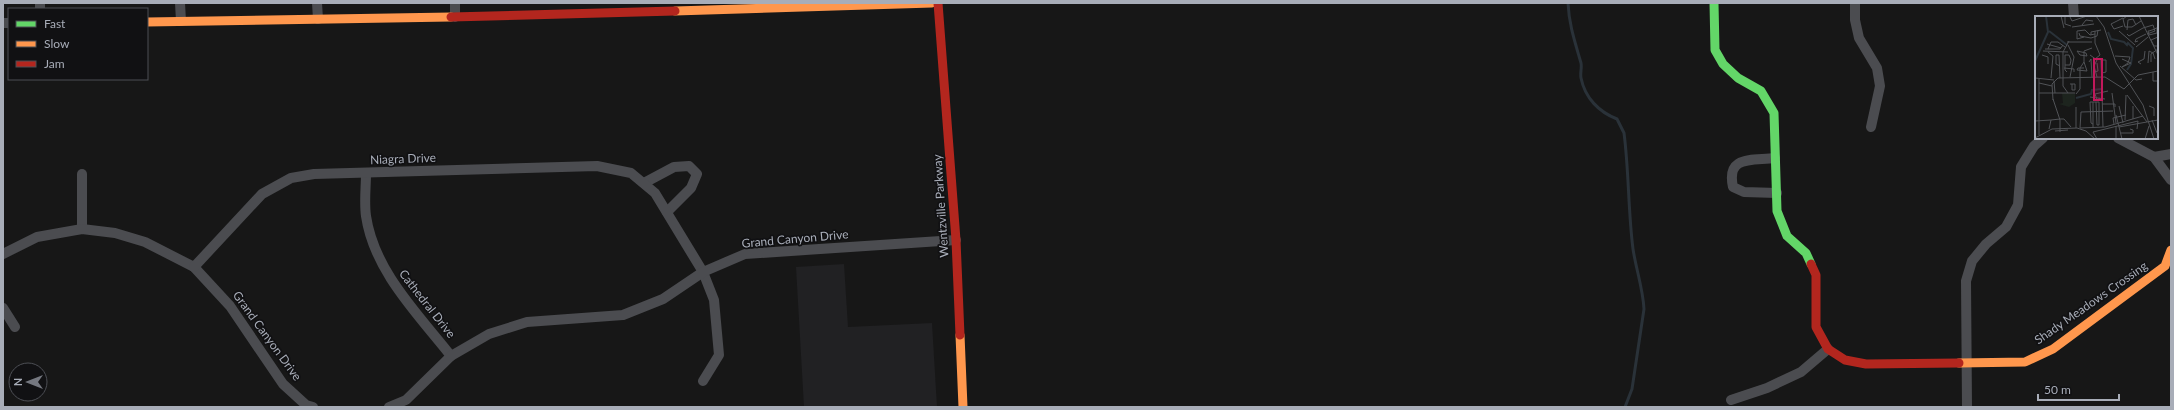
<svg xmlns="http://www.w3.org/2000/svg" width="2174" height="410" viewBox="0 0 2174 410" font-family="Lato,sans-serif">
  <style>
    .built { fill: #212123 }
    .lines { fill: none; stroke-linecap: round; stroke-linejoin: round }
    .stream { stroke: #2a3239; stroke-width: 3 }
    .street { stroke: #4b4c50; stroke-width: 10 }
    .fast { stroke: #63d668; stroke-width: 9 }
    .slow { stroke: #ff974d; stroke-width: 9 }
    .jam { stroke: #b3261e; stroke-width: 9 }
    .labels { text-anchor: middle; stroke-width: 3.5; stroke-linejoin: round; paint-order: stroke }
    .street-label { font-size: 12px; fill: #a8adb8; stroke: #111113 }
    .inset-river { fill: none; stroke: #2a3239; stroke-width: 2 }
    .inset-road { fill: none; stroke: #515357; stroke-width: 1 }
    .view { fill: #c2185b; fill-opacity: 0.15; stroke: #c2185b; stroke-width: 2 }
    .inset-edge { fill: none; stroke: #a8adb8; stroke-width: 2 }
  </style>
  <rect width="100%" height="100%" fill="#171717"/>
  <path class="built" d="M 844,264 L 848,327 L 932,323 L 937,407 L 804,407 L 796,267 Z"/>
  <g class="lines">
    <path class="stream" d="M 1568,3 C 1569,25 1575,42 1581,63 C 1582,68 1580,73 1581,78 C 1585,98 1599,112 1617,119 L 1624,133 C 1629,171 1628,210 1633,249 C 1636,269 1643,289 1644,309 L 1632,389 L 1625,407"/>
    <g class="street">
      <path d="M 40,3 L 40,9"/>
      <path d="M 180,3 L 181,21"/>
      <path d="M 317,3 L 318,19"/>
      <path d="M 455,3 L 455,17"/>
      <path d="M 1855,3 L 1855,20 L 1859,38 L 1877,68 L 1880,86 L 1871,127"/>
      <path d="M 2073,3 L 2074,17"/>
      <path d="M 3,23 L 9,23"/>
      <path d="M 2118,138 L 2154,157 L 2171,180"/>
      <path d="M 2154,157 L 2171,154"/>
      <path d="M 1775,158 C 1752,161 1726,155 1733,187 L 1744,192 L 1777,193"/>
      <path d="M 366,173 C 366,187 364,202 366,216 C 374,271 418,314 451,356"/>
      <path d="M 82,174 L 82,229"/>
      <path d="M 644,183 L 674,167 L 689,166 L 697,174 L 691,188 L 667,212"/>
      <path d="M 3,254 L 37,237 L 82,229 L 115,233 L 145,242 L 194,267 L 230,306 L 283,384 L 306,405 L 313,407"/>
      <path d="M 194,267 L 262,194 L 291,178 L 314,174 L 597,166 L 631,173 L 655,193 L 703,272 L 714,300 L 719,355 L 703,381"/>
      <path d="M 3,308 L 15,327"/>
      <path d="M 1731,400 L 1767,388 L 1801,372 L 1828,349"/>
      <path d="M 389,407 L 406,400 L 451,356 L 489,334 L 527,322 L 623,315 L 663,299 L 703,272 L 745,254 L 956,240"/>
      <path d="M 1967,407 L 1966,281 L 1972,261 L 1986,244 L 2006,227 L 2018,205 L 2021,167 L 2034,146 L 2043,138"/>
    </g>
    <path class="fast" d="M 1714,3 L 1715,50 L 1723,64 L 1738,78 L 1761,91 L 1774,113 L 1777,211 L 1787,236 L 1806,253 L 1811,264"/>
    <g class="slow">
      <path d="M 675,11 L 932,3"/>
      <path d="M 147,22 L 451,17"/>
      <path d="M 960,335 L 963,407"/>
      <path d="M 1959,363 L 2025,362 L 2053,349 L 2165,266 L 2171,250"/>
    </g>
    <g class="jam">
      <path d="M 938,3 L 956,240 L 960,335"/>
      <path d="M 451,17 L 675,11"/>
      <path d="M 1811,264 L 1816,275 L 1816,327 L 1828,349 L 1845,360 L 1866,364 L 1959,363"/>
    </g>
  </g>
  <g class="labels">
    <g class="street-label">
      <text transform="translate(403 159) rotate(-2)" y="4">Niagra Drive</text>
      <text transform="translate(941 206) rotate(-94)" y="4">Wentzville Parkway</text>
      <text transform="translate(795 239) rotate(-5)" y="4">Grand Canyon Drive</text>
      <text transform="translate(2091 303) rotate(-35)" y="4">Shady Meadows Crossing</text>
      <text transform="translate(427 304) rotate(52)" y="4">Cathedral Drive</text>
      <text transform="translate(267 336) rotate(54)" y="4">Grand Canyon Drive</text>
    </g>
  </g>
  <g transform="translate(2035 16)">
    <rect width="123" height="123" fill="#171717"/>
    <path d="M 27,77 L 40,78 L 40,87 L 34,91 L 24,88 L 28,87 Z" fill="#1d241e"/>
    <path class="inset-river" d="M 14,15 L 32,29M 73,16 L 76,23 L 89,26 L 92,29 L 93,27 L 98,32 L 96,48 L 92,54M 0,45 L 13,16 L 11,0M 41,82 L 56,78 L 57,74 L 67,73"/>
    <path class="inset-road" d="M 26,0 L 29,12M 30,0 L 30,8 L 36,10M 61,0 L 69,11 L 81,47 L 108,89 L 119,123M 92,0 L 88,3 L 90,11 L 97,11 L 106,5M 104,0 L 123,39M 35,1 L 37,5 L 52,0M 47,9 L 51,4 L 58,5M 88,10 L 79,13 L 76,8 L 88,2M 37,11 L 59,8M 108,12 L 118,9 L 120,15 L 112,18M 122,12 L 122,17 L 114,19 L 113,15 L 114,15 L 120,13 L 121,12 L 122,12 L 123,11M 92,14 L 93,4 L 98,3 L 101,9M 60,15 L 60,27 L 65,39 L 60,43M 84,15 L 100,29M 44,17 L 45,20 L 56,22 L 62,20 L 63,14M 92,18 L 94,20 L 108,12M 56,19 L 56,16 L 66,14M 49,21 L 42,23 L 42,15 L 50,14 L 55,19 L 60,18M 123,21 L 116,24 L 119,30 L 123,30M 103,25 L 100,26 L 101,23 L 111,18M 32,26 L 57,26M 12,28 L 26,32M 33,29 L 39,41 L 35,61M 101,31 L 113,21M 10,33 L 25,33 L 28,29M 13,33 L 16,26 L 23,26 L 30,31M 8,35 L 33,36M 42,35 L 51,37 L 52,40 L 45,39 ZM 13,36 L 18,40 L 16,62M 7,39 L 13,41 L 13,48M 24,39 L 25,62M 24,39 L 21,39 L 21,48 L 25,50M 30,39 L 30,54 L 32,56M 55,39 L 62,44 L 59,50 L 62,61M 80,40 L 95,41 L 93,47 L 87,51M 66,43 L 68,111M 87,43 L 96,47 L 87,51M 66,44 L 71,44 L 71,56 L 67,57M 54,46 L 56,43 L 57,61M 116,46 L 116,38 L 123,33M 113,47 L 114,35 L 118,37 L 120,43M 106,48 L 103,46 L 109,43 L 110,35M 30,49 L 35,49 L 36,44 L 34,39 L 30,39M 85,50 L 101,64 L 107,63M 29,52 L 39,53 L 39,56M 49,52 L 43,52 L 42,54 L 52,55 L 49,46M 59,56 L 63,55 L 62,47M 118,56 L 118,65 L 123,65M 0,62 L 19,64M 4,63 L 4,119M 19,65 L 20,77M 4,67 L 17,70M 35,68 L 40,68 L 40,74 L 37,74 L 37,68M 4,77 L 40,77M 33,77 L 28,70 L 28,36 L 34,25M 77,77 L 81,107M 41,78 L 45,73 L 45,52 L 49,46 L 49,35 L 57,32M 92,79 L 112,106M 55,81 L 70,83M 65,82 L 62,84 L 60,78 L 73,75M 18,83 L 25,104 L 25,116M 18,84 L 17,68 L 23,62 L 70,61 L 89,73 L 103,59 L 123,55M 61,86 L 62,109M 67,88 L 80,88 L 80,91M 84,90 L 88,107M 98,90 L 98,103M 114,90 L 119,92 L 119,100M 41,91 L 41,112M 81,99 L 87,123M 25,103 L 29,103 L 36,111M 90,104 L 91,79M 117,104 L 122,117M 0,105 L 16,104M 58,108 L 56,107 L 55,86 L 64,86 L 64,109 L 62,109M 79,108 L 78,102 L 91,99M 84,111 L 123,104M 45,112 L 46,96 L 78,95M 45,112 L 70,111 L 108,100M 58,112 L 58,86M 14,113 L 16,104 L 25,103M 20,115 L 33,114M 86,117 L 98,117 L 98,114 L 95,113M 0,122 L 17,113 L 42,112 L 51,115 L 60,123M 62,123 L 58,116 L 103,105 L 102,113M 81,123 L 81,110M 110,123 L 114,110"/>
    <path class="view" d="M 59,43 L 67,43 L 67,84 L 59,84 Z"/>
    <rect width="123" height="123" class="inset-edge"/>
  </g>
  <rect width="2174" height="410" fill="none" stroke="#a8adb8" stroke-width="8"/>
  <rect x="8" y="8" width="140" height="72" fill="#111113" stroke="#4d4f55"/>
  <rect x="16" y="21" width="20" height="6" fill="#63d668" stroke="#4d4f55"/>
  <text x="44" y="28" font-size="12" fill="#a8adb8">Fast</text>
  <rect x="16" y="41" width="20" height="6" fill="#ff974d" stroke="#4d4f55"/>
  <text x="44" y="48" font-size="12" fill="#a8adb8">Slow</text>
  <rect x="16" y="61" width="20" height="6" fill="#b3261e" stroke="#4d4f55"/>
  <text x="44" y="68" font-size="12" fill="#a8adb8">Jam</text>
  <g transform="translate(28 382) rotate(270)"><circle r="19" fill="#111113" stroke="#4d4f55"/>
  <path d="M0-3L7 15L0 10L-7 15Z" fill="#757880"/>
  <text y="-6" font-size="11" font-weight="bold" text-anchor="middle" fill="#a8adb8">N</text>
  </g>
  <path d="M2038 394v6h81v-6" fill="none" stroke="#a8adb8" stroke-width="2"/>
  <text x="2044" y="394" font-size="12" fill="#a8adb8" stroke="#111113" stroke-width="3" paint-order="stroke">50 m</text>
</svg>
